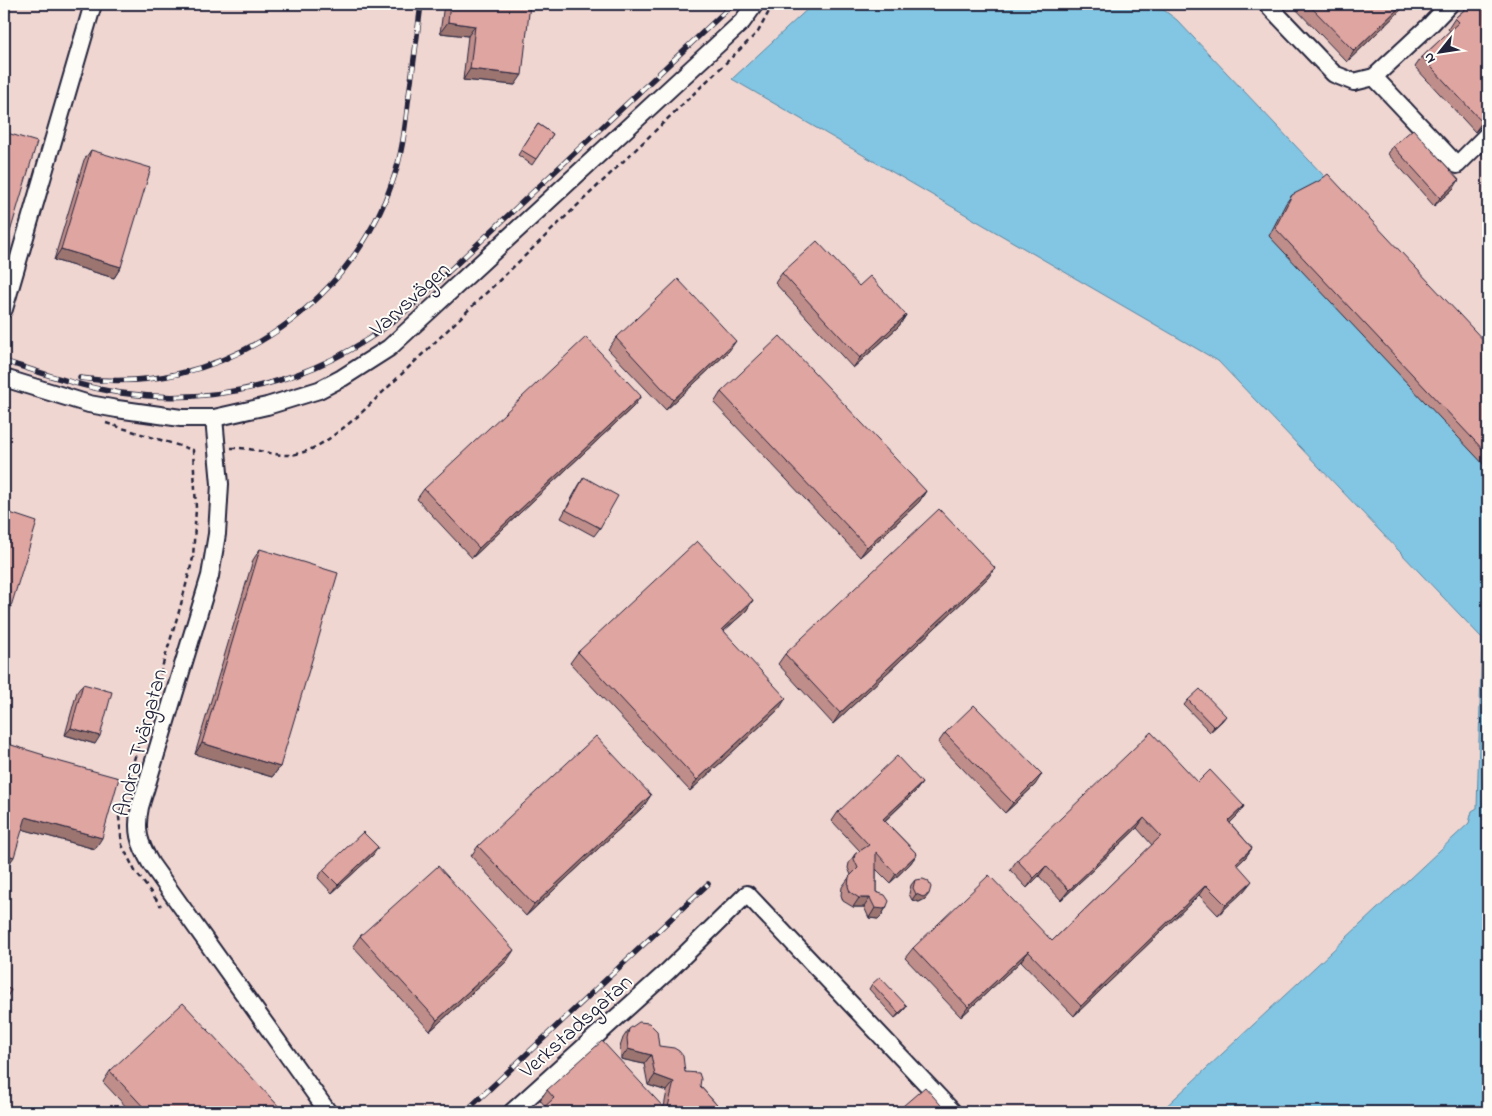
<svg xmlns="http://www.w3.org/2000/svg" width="1492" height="1116" viewBox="0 0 1492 1116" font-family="'Indie Flower',sans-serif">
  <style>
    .built { fill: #f0d6d1 }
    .water { fill: #82c6e3; stroke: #5c84a0 }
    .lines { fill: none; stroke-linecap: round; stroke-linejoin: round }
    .minor-casing { stroke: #22223b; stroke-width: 20 }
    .path { stroke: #22223b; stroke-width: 2.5; stroke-dasharray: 5 4; stroke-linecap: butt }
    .minor { stroke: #fdfcf7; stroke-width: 16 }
    .rail-casing { stroke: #22223b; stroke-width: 5.5 }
    .rail { stroke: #fdfcf7; stroke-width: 4; stroke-dasharray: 11; stroke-linecap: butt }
    .wall { fill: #c08e8a; stroke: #22223b }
    .shaded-wall { fill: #9c7471; stroke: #22223b }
    .building { fill: #dfa5a1; stroke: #22223b }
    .labels { text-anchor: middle; stroke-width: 4; stroke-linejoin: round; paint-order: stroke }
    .street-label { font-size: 22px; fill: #22223b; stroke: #fdfcf7 }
  </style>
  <rect width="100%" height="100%" fill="#f7ebe6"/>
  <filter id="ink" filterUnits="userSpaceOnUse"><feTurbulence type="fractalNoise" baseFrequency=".02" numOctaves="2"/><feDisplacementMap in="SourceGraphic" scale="10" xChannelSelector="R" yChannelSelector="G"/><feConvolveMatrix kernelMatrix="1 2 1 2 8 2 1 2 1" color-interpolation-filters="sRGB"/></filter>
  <g filter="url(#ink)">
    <g class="built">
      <path d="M 4,4 L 813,4 L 733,79 L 1218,361 L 1482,638 L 1477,808 L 1472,811 L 1469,823 L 1160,1112 L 4,1112 Z"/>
      <path d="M 1156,4 L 1488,4 L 1488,350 L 1177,20 Z"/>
    </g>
    <path class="water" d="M 813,4 L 1156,4 L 1177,20 L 1488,350 L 1488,1112 L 1160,1112 L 1469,823 L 1472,811 L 1477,808 L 1482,638 L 1218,361 L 732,79 Z"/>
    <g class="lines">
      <g class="minor-casing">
        <g id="minor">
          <path d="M 1267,4 L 1334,74 L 1354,82 L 1374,77 L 1431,24 L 1450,4"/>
          <path d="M 1374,77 L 1457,165 L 1488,134"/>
          <path d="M 4,309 L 93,4"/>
          <path d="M 4,378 L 89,404 L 117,409 L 181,418 L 214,418 L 267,406 L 319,390 L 342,378 L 389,348 L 742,22 L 755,4"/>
          <path d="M 214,418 L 220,484 L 217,534 L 210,576 L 140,807 C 135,831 139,843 151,864 L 328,1112"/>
          <path d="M 512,1112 L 668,971 L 747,894 L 953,1112"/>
        </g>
      </g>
      <g class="path">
        <path d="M 106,423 L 193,450 L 196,508 L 193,558 L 180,608 L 134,760 L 119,817 L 122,845 L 135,871 L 161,906"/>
        <path d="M 231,448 C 248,447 265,453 282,455 C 311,457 335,434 357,417 L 758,32 L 773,4"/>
      </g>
      <use href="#minor" class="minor"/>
      <g class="rail-casing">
        <g id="rail">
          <path d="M 4,361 C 42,373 81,387 121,393 C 227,408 335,375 414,304 L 733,4"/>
          <path d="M 80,378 C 217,397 349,309 393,180 C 402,155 405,128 408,102 C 413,69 417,36 421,4"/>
          <path d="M 465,1112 L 708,884"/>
        </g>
      </g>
      <use href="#rail" class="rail"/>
    </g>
    <g class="wall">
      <path d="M 444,4 L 530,4 L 515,85 L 463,80 L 468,36 L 440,33 Z"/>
      <path d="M 1291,4 L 1407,4 L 1347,62 Z"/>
      <path d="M 1471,4 L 1488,119 L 1475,132 L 1415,67 L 1422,57 L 1450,31 L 1448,29 L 1455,18 Z"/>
      <path d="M 538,124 L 553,134 L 532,165 L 518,155 Z"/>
      <path d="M 1393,146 L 1454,188 L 1434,206 L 1388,154 Z"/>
      <path d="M 91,150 L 121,267 L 114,278 L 54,260 L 84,160 Z"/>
      <path d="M 1292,195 L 1488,345 L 1488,469 L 1269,236 L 1286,203 Z"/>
      <path d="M 782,273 L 859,286 L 906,315 L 899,326 L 853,368 L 775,283 Z"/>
      <path d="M 616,338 L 729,351 L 666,410 L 608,349 Z"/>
      <path d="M 721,392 L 926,491 L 919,502 L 860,557 L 714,403 Z"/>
      <path d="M 634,406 L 472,558 L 417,499 L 424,489 Z"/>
      <path d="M 584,477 L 600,528 L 594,536 L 561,518 L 579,485 Z"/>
      <path d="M 260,549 L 280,767 L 272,777 L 195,754 L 253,560 Z"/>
      <path d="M 988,578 L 833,724 L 778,664 L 785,654 Z"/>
      <path d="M 753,600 L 746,611 L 724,631 L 779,709 L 690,791 L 570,663 L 578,652 Z"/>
      <path d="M 83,684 L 95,744 L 65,735 L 77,692 Z"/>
      <path d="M 1188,700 L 1222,721 L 1210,732 L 1184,705 Z"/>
      <path d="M 945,733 L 1035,785 L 1005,813 L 938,743 Z"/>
      <path d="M 8,744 L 43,757 L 95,849 L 22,829 L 7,867 L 4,866 L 4,750 Z"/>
      <path d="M 1198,782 L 1244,806 L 1237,816 L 1230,823 L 1252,848 L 1245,858 L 1237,865 L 1244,891 L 1218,915 L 1199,895 L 1074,1016 L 1021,961 L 961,1017 L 905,958 L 913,948 L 1052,941 L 1152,845 L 1137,828 L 1061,900 L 1039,876 L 1027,888 L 1010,870 L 1017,860 Z"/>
      <path d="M 922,783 L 915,792 L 885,821 L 917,854 L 910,864 L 890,883 L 876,869 L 876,892 L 887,906 L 881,916 L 878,919 L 869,918 L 864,907 L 853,907 L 843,901 L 841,895 L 842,887 L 851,875 L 848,868 L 849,863 L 855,854 L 860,851 L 832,821 L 838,812 Z"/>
      <path d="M 644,806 L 526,916 L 471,856 L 478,846 Z"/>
      <path d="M 378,847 L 373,855 L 332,893 L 318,878 L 323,870 Z"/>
      <path d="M 915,880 L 925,899 L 919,902 L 912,900 L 909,894 L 911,885 Z"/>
      <path d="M 360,936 L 507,961 L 430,1031 L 353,946 Z"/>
      <path d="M 872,984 L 907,1006 L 903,1011 L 895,1018 L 869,989 Z"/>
      <path d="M 629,1029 L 659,1046 L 700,1086 L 723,1112 L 539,1112 L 545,1106 L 540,1100 L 547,1090 L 664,1107 L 667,1091 L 648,1085 L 644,1064 L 621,1059 L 620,1047 L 623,1038 Z"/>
      <path d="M 110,1071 L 284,1112 L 131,1112 L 103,1082 Z"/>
    </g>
    <g class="shaded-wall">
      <path d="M 1403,4 L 1407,4 L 1347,62 L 1354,51 Z"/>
      <path d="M 448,22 L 475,26 L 468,36 L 440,33 Z"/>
      <path d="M 470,69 L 522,75 L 515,85 L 463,80 Z"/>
      <path d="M 1488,116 L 1488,119 L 1475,132 L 1482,122 Z"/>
      <path d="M 1459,180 L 1454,188 L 1434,206 L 1440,198 Z"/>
      <path d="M 61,249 L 121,267 L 114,278 L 54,260 Z"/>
      <path d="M 906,315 L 899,326 L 853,368 L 860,358 Z"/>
      <path d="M 736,341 L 729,351 L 666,410 L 673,400 Z"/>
      <path d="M 641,396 L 634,406 L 472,558 L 479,548 Z"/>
      <path d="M 926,491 L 919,502 L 860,557 L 867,547 Z"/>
      <path d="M 995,568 L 988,578 L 833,724 L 840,713 Z"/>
      <path d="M 753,600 L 746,611 L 715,639 L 722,629 Z"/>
      <path d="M 786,698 L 779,709 L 690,791 L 697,780 Z"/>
      <path d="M 1226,716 L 1222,721 L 1210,732 L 1214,727 Z"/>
      <path d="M 71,728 L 100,736 L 95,744 L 65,735 Z"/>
      <path d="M 202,743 L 280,767 L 272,777 L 195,754 Z"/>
      <path d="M 1042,774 L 1035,785 L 1005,813 L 1013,803 Z"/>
      <path d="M 922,783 L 915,792 L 877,828 L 883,819 Z"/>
      <path d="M 651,795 L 644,806 L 526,916 L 534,905 Z"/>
      <path d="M 1244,806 L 1237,816 L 1221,832 L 1228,821 Z"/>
      <path d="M 26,817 L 102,838 L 95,849 L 18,828 Z"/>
      <path d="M 1144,818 L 1137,828 L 1061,900 L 1069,890 Z"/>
      <path d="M 378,847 L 373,855 L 332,893 L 338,885 Z"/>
      <path d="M 1252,848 L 1245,858 L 1228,874 L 1236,863 Z"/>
      <path d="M 4,854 L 14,857 L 7,867 L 4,866 Z"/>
      <path d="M 917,854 L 910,864 L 890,883 L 896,874 Z"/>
      <path d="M 1046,866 L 1039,876 L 1027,888 L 1034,878 Z"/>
      <path d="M 1252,881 L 1244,891 L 1218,915 L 1226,905 Z"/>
      <path d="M 1206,885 L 1199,895 L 1074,1016 L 1081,1006 Z"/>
      <path d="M 916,894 L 929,894 L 925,899 L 919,902 L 912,900 Z"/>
      <path d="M 859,898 L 870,898 L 864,907 L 853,907 Z"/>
      <path d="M 887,906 L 881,916 L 878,919 L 869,918 L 875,908 Z"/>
      <path d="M 514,950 L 507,961 L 430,1031 L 437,1020 Z"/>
      <path d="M 1028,951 L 1021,961 L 961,1017 L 968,1007 Z"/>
      <path d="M 907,1006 L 903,1011 L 895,1018 L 899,1013 Z"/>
      <path d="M 628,1049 L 651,1055 L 644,1064 L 621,1059 Z"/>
      <path d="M 655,1075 L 674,1082 L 667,1091 L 648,1085 Z"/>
    </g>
    <g class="building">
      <path d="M 450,4 L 530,4 L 522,75 L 470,69 L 475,26 L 448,22 Z"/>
      <path d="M 1308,4 L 1403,4 L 1354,51 Z"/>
      <path d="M 1471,4 L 1488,4 L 1488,116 L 1482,122 L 1422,57 L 1459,22 L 1455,18 Z"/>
      <path d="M 538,124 L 553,134 L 536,159 L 521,150 Z"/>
      <path d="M 1413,129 L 1459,180 L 1440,198 L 1393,146 Z"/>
      <path d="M 4,132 L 37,142 L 4,252 Z"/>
      <path d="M 91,150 L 151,168 L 121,267 L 61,249 Z"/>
      <path d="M 1328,174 L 1488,345 L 1488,455 L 1275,228 L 1292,195 L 1319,181 Z"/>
      <path d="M 817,241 L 859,286 L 870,276 L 906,315 L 860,358 L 782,273 Z"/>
      <path d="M 678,279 L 736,341 L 673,400 L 616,338 Z"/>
      <path d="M 780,336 L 926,491 L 867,547 L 721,392 Z"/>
      <path d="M 586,337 L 641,396 L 479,548 L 424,489 Z"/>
      <path d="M 584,477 L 618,496 L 600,528 L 566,510 Z"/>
      <path d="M 939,509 L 995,568 L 840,713 L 785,654 Z"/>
      <path d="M 4,511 L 37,522 L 4,629 Z"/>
      <path d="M 697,541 L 753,600 L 722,629 L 786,698 L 697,780 L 578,652 Z"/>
      <path d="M 260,549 L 338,573 L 280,767 L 202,743 Z"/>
      <path d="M 83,684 L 112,692 L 100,736 L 71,728 Z"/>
      <path d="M 1200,689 L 1226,716 L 1214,727 L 1188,700 Z"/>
      <path d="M 974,705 L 1042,774 L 1013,803 L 945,733 Z"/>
      <path d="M 1151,732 L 1198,782 L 1210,770 L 1244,806 L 1228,821 L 1252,848 L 1236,863 L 1252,881 L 1226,905 L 1206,885 L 1081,1006 L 1028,951 L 968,1007 L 913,948 L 989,875 L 1052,941 L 1161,836 L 1144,818 L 1069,890 L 1046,866 L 1034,878 L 1017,860 Z"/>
      <path d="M 596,736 L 651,795 L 534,905 L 478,846 Z"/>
      <path d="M 8,744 L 44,755 L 43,757 L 119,778 L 102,838 L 26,817 L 14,857 L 4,854 L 4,758 Z"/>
      <path d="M 897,756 L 922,783 L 883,819 L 917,854 L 896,874 L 876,852 L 876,892 L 885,895 L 889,901 L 887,906 L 884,909 L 875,908 L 870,898 L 859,898 L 850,892 L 848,886 L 849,877 L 858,868 L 854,859 L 855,854 L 869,845 L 838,812 Z"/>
      <path d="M 363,832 L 378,847 L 338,885 L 323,870 Z"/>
      <path d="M 438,866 L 514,950 L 437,1020 L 360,936 Z"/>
      <path d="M 923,879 L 928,881 L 931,887 L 929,894 L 923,897 L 916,894 L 913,888 L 915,880 Z"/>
      <path d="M 880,977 L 907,1006 L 899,1013 L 872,984 Z"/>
      <path d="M 4,986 L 11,990 L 4,1002 Z"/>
      <path d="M 183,1003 L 284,1112 L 148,1112 L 110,1071 Z"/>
      <path d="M 639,1022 L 649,1023 L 657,1031 L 659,1046 L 674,1048 L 679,1051 L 683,1056 L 685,1072 L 699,1073 L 701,1079 L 700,1086 L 723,1112 L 539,1112 L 554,1098 L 547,1090 L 602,1041 L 667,1111 L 674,1082 L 655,1075 L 651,1055 L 628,1049 L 627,1038 L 629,1029 Z"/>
      <path d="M 925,1087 L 947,1112 L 896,1112 Z"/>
    </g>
  </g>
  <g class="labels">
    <g class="street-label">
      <text transform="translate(409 298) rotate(-42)" y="8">Varvsvägen</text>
      <text transform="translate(139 742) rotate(-75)" y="8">Andra Tvärgatan</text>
      <text transform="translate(575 1025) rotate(-42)" y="8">Verkstadsgatan</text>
    </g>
  </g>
  <rect width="1492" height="1116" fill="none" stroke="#fdfcf7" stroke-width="20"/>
  <rect x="10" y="10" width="1472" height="1096" fill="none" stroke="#22223b" stroke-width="2" filter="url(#ink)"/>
  <g transform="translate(1440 52) rotate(240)" stroke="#fdfcf7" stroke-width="4" paint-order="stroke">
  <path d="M0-4L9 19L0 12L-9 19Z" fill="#22223b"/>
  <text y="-8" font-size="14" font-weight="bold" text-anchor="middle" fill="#22223b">N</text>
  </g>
</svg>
